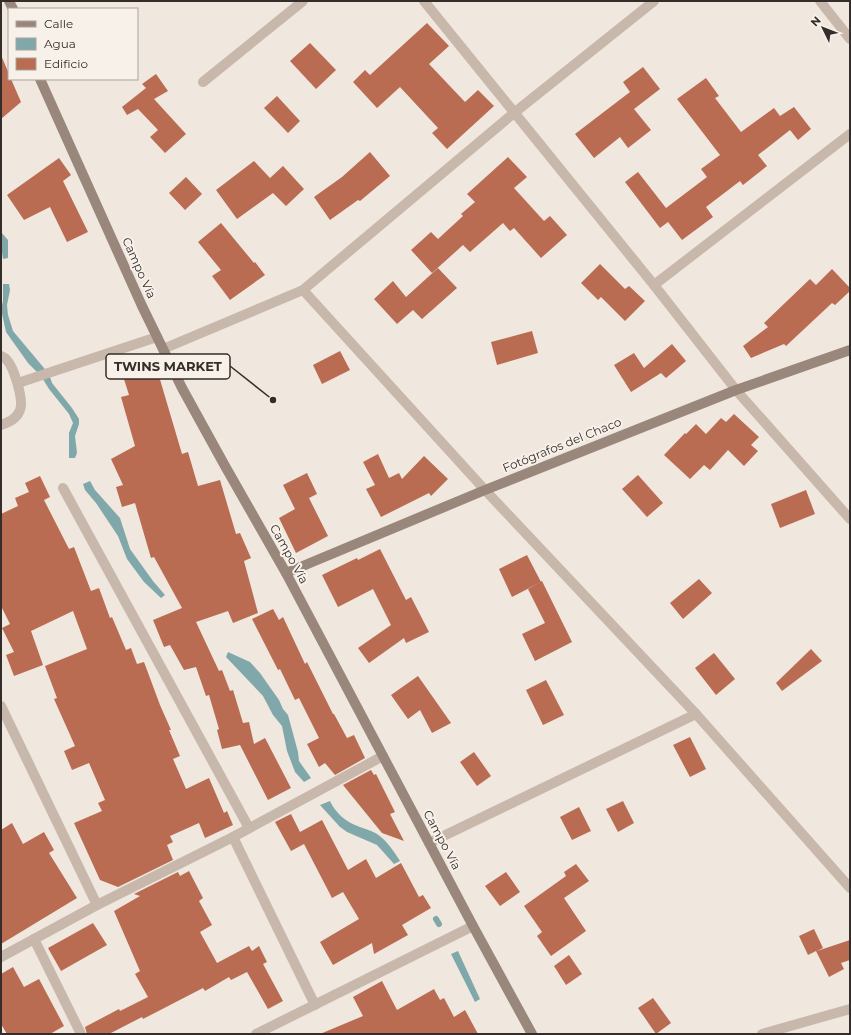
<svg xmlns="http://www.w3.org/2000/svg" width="851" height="1035" viewBox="0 0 851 1035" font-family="Montserrat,sans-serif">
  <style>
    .water { fill: #80a8aa }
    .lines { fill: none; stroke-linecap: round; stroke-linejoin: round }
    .stream { stroke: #80a8aa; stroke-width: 6 }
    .building { fill: #b96c52 }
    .lane { stroke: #c7b8ab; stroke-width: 10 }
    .street { stroke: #c7b8ab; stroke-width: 10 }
    .secondary { stroke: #9a877c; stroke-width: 10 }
    .labels { text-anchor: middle; stroke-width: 4; stroke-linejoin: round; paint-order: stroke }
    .street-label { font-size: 12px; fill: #352d29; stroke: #f8f1ea }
    .leader { fill: none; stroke: #352d29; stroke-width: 1.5 }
    .callout-dot { fill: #352d29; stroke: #f8f1ea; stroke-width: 1.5 }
    .callout { fill: #f8f1ea; stroke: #352d29; stroke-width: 1.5 }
    .callout-label { font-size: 13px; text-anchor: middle; font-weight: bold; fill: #352d29 }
  </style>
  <rect width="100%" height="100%" fill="#f0e7de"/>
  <g class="water">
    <path d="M 1,232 L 8,240 L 8,258 L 3,259 L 1,245 Z"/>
    <path d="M 3,284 L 9,284 L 10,290 L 7,305 L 8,315 L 13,331 L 49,374 L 52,383 L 72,408 L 79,419 L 79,424 L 75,436 L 77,453 L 75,458 L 69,458 L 69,433 L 73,423 L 69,414 L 49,389 L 41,376 L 28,363 L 6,332 L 1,309 L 3,301 Z"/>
    <path d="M 90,481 L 95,490 L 120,518 L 130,549 L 153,581 L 165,595 L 161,598 L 144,582 L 127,559 L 118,536 L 96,503 L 85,490 L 83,484 Z"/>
    <path d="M 228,652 L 250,662 L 260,673 L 279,700 L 283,709 L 288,715 L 298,752 L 299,761 L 311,778 L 304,782 L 295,772 L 287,751 L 282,726 L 273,715 L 263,696 L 226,657 Z"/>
    <path d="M 330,801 C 336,814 346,822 360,827 C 365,829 373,831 377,834 C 386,840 394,851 400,861 L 394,864 L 377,845 L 347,832 L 340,827 L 320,805 Z"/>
    <path d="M 458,951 L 480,999 L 475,1002 L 451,954 Z"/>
  </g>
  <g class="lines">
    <path class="stream" d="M 436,919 L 439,924"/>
  </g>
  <g class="building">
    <path d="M 427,23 L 449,46 L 429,64 L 465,102 L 478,90 L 494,106 L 447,149 L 432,133 L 438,128 L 400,87 L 377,108 L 353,82 L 365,70 L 370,75 Z"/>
    <path d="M 310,43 L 336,70 L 316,89 L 290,61 Z"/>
    <path d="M 1,55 L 9,74 L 9,79 L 11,79 L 21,102 L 1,119 Z"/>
    <path d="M 643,67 L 660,89 L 634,109 L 651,130 L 628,148 L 620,137 L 594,158 L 575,134 L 630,92 L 623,82 Z"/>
    <path d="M 156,74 L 168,91 L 154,99 L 186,134 L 165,153 L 150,137 L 158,130 L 138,109 L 127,115 L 122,107 L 146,88 L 142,84 Z"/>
    <path d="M 706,78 L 719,96 L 715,98 L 741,132 L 774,108 L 780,116 L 794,107 L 811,129 L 798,140 L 790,130 L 758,155 L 767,166 L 743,185 L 740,181 L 706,207 L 713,217 L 682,240 L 668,222 L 660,228 L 625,182 L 638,172 L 666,208 L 707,177 L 701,169 L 720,155 L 677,99 Z"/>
    <path d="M 277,96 L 300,121 L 288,133 L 264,108 Z"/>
    <path d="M 370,152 L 390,176 L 360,201 L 358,200 L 330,220 L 314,197 L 342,177 Z"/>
    <path d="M 508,157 L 527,177 L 514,188 L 544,221 L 550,216 L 567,235 L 541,258 L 514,228 L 510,231 L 503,223 L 470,252 L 463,245 L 432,273 L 411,250 L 431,232 L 438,239 L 463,216 L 461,214 L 475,202 L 467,194 Z"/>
    <path d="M 59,158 L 71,175 L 63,181 L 88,232 L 67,242 L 50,207 L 24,220 L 7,195 Z"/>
    <path d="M 254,161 L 270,178 L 283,166 L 304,189 L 286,206 L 273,193 L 237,219 L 216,190 Z"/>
    <path d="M 186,177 L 202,194 L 185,210 L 169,193 Z"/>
    <path d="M 221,223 L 254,263 L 255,262 L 265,275 L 230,300 L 212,276 L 221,270 L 198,242 Z"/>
    <path d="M 600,264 L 625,289 L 629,286 L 645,301 L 625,321 L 601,297 L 598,300 L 581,283 Z"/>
    <path d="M 438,268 L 457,288 L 422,319 L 413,310 L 397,324 L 374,299 L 393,281 L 406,297 Z"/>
    <path d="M 832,269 L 850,288 L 850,291 L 835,305 L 832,303 L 786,346 L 784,344 L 751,358 L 743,346 L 768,327 L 764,323 L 810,279 L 816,285 Z"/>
    <path d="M 532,331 L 538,353 L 497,365 L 491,342 Z"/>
    <path d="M 672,344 L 686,361 L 666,378 L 661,373 L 631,392 L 614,365 L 634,353 L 644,368 Z"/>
    <path d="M 340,351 L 350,370 L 322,384 L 313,365 Z"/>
    <path d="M 156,366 L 182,454 L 188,452 L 198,486 L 220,480 L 236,534 L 240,533 L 251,558 L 244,561 L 258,613 L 233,623 L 228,611 L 196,622 L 219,671 L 222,670 L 230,691 L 233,690 L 243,723 L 249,722 L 254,744 L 265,738 L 291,788 L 268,800 L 240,745 L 222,749 L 217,730 L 219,729 L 209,695 L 206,696 L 196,667 L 184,670 L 170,645 L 164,647 L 153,620 L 182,608 L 154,557 L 151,558 L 135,503 L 122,507 L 116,487 L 123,485 L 111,459 L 135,446 L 121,397 L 129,395 L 123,376 Z"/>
    <path d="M 734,414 L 759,437 L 751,445 L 758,451 L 744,466 L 728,450 L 710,470 L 704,465 L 690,479 L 664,455 L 685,433 L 686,434 L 696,424 L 706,434 L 721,418 L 726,422 Z"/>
    <path d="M 378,454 L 389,478 L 399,473 L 402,479 L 424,456 L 448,479 L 431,496 L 429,493 L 381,517 L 366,489 L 375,485 L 363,462 Z"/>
    <path d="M 307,473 L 317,494 L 309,498 L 328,536 L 296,553 L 279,518 L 295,509 L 283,485 Z"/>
    <path d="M 638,475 L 663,503 L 647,517 L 622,489 Z"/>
    <path d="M 40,476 L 50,497 L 44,500 L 69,549 L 74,547 L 91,591 L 99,588 L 110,618 L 112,617 L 126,650 L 131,648 L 137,664 L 144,662 L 160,705 L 171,730 L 169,730 L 180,756 L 173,759 L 186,789 L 209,778 L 224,813 L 227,811 L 233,825 L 205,838 L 199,823 L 170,836 L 173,842 L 167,845 L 173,860 L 118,887 L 100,880 L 74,823 L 102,811 L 98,803 L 105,800 L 89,763 L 72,770 L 64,751 L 75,746 L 54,699 L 57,698 L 45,666 L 87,649 L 73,611 L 31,631 L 43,665 L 14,676 L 6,655 L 14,652 L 2,628 L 10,624 L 1,606 L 1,514 L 18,506 L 15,498 L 29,492 L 25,483 Z"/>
    <path d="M 806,490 L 815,514 L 780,528 L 771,504 Z"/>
    <path d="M 380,549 L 406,600 L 411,597 L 429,632 L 406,643 L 404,638 L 369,663 L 358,648 L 391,625 L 373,589 L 338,607 L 322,575 L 357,558 L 358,560 Z"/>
    <path d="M 527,555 L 541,582 L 512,597 L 499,569 Z"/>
    <path d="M 699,579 L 712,593 L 683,619 L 670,603 Z"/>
    <path d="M 542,581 L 572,642 L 535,661 L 522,634 L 545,623 L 528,589 Z"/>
    <path d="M 273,609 L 279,620 L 283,617 L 305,664 L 307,662 L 333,714 L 334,714 L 347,738 L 354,735 L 365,758 L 335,775 L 325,763 L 319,767 L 307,744 L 319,738 L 299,698 L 295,700 L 280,669 L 278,670 L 252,619 Z"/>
    <path d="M 811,649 L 822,661 L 782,691 L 776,683 Z"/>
    <path d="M 714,653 L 735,679 L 716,695 L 695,668 Z"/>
    <path d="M 418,676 L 451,723 L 432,733 L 420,710 L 408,719 L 391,695 Z"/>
    <path d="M 546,680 L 564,715 L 543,725 L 526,690 Z"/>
    <path d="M 690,737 L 706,769 L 690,777 L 673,745 Z"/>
    <path d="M 474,752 L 491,776 L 477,786 L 460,762 Z"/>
    <path d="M 371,770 L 374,775 L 376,774 L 395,812 L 390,814 L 404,841 L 382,833 L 343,785 Z"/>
    <path d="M 623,801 L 634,823 L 618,832 L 606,809 Z"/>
    <path d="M 579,807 L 591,831 L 572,840 L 560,817 Z"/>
    <path d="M 291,814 L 300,832 L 322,820 L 348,870 L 366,859 L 376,878 L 401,863 L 419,897 L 423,895 L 431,908 L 402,925 L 408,935 L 374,954 L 372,943 L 333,965 L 320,942 L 359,919 L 343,892 L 332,898 L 304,844 L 291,851 L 275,822 Z"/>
    <path d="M 12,823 L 23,844 L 44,832 L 54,850 L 49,853 L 77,898 L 1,944 L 1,830 Z"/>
    <path d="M 576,864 L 589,881 L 564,898 L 586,931 L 551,956 L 537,936 L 542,932 L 524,906 L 566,876 L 564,872 Z"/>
    <path d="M 189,871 L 203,898 L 199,901 L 212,925 L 200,932 L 217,963 L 249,946 L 252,951 L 259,946 L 267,962 L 263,964 L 283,1001 L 268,1009 L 247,972 L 231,980 L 229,977 L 205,991 L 203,988 L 143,1019 L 142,1017 L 109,1034 L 87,1034 L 85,1027 L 119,1009 L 120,1011 L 148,997 L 135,974 L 140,971 L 114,911 L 140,896 L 134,894 L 178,872 L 180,876 Z"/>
    <path d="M 506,872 L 520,892 L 500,906 L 485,886 Z"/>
    <path d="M 93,923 L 107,945 L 61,971 L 48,948 Z"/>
    <path d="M 814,929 L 823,948 L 817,951 L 850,940 L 850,960 L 841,963 L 844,969 L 829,977 L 816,951 L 808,955 L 799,936 Z"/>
    <path d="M 569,955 L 582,974 L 566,985 L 554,966 Z"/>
    <path d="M 13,967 L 24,987 L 39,979 L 64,1026 L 50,1034 L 7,1034 L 1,1024 L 1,974 Z"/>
    <path d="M 382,981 L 397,1010 L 434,989 L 440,1000 L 444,998 L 454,1017 L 465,1010 L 478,1034 L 320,1034 L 363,1016 L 353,997 Z"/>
    <path d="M 653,998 L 671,1023 L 656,1034 L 638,1008 Z"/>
  </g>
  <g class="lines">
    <g class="lane">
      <path d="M 1,356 C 3,357 5,358 6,359 C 14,367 24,400 20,410 C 17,419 9,422 1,425"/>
      <path d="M 18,383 L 157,337"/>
    </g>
    <g class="street">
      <path d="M 424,1 L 654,285 L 736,390 L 850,519"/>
      <path d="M 820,1 L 850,39"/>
      <path d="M 203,82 L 303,1"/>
      <path d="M 654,285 L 850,134"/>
      <path d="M 303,290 L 485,490 L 696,714 L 850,888"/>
      <path d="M 163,349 L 303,290 L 514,113 L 654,1"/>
      <path d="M 63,488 L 249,828"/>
      <path d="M 1,706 L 97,905"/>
      <path d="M 233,837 L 315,1005"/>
      <path d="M 429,843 L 696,714"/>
      <path d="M 34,939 L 81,1034"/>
      <path d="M 1,957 L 97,905 L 233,837 L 383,756"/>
      <path d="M 256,1034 L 473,926"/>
      <path d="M 762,1034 L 850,1009"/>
    </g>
    <g class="secondary">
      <path d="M 9,1 L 13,9"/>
      <path d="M 40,79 L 142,306 L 182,388 L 225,466 L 286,573 L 473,926 L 532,1034"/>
      <path d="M 286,573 L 485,490 L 736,390 L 850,350"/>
    </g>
  </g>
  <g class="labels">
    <g class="street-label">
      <text transform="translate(139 268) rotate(66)" y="4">Campo Vía</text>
      <text transform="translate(562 445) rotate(-22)" y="4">Fotógrafos del Chaco</text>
      <text transform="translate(289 554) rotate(61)" y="4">Campo Vía</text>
      <text transform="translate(442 840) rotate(62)" y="4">Campo Vía</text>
    </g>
  </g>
  <path class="leader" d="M273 400L230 366"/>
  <circle class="callout-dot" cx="273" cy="400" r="4"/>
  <rect class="callout" x="106" y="354" width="124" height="25" rx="4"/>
  <g class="callout-label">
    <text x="168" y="371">TWINS MARKET</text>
  </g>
  <rect width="851" height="1035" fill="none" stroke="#352d29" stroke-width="4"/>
  <rect x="8" y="8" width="130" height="72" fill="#f8f1ea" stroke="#aaa39d"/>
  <rect x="16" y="21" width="20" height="6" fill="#9a877c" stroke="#aaa39d"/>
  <text x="44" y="28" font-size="12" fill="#352d29">Calle</text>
  <rect x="16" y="38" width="20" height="12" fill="#80a8aa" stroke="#aaa39d"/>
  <text x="44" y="48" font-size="12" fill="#352d29">Agua</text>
  <rect x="16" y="58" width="20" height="12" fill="#b96c52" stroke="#aaa39d"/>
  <text x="44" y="68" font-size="12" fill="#352d29">Edificio</text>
  <g transform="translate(823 28) rotate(313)" stroke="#f8f1ea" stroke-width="3" paint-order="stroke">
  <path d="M0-3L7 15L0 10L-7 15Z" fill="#352d29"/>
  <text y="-6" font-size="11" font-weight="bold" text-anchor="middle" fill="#352d29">N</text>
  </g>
</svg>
